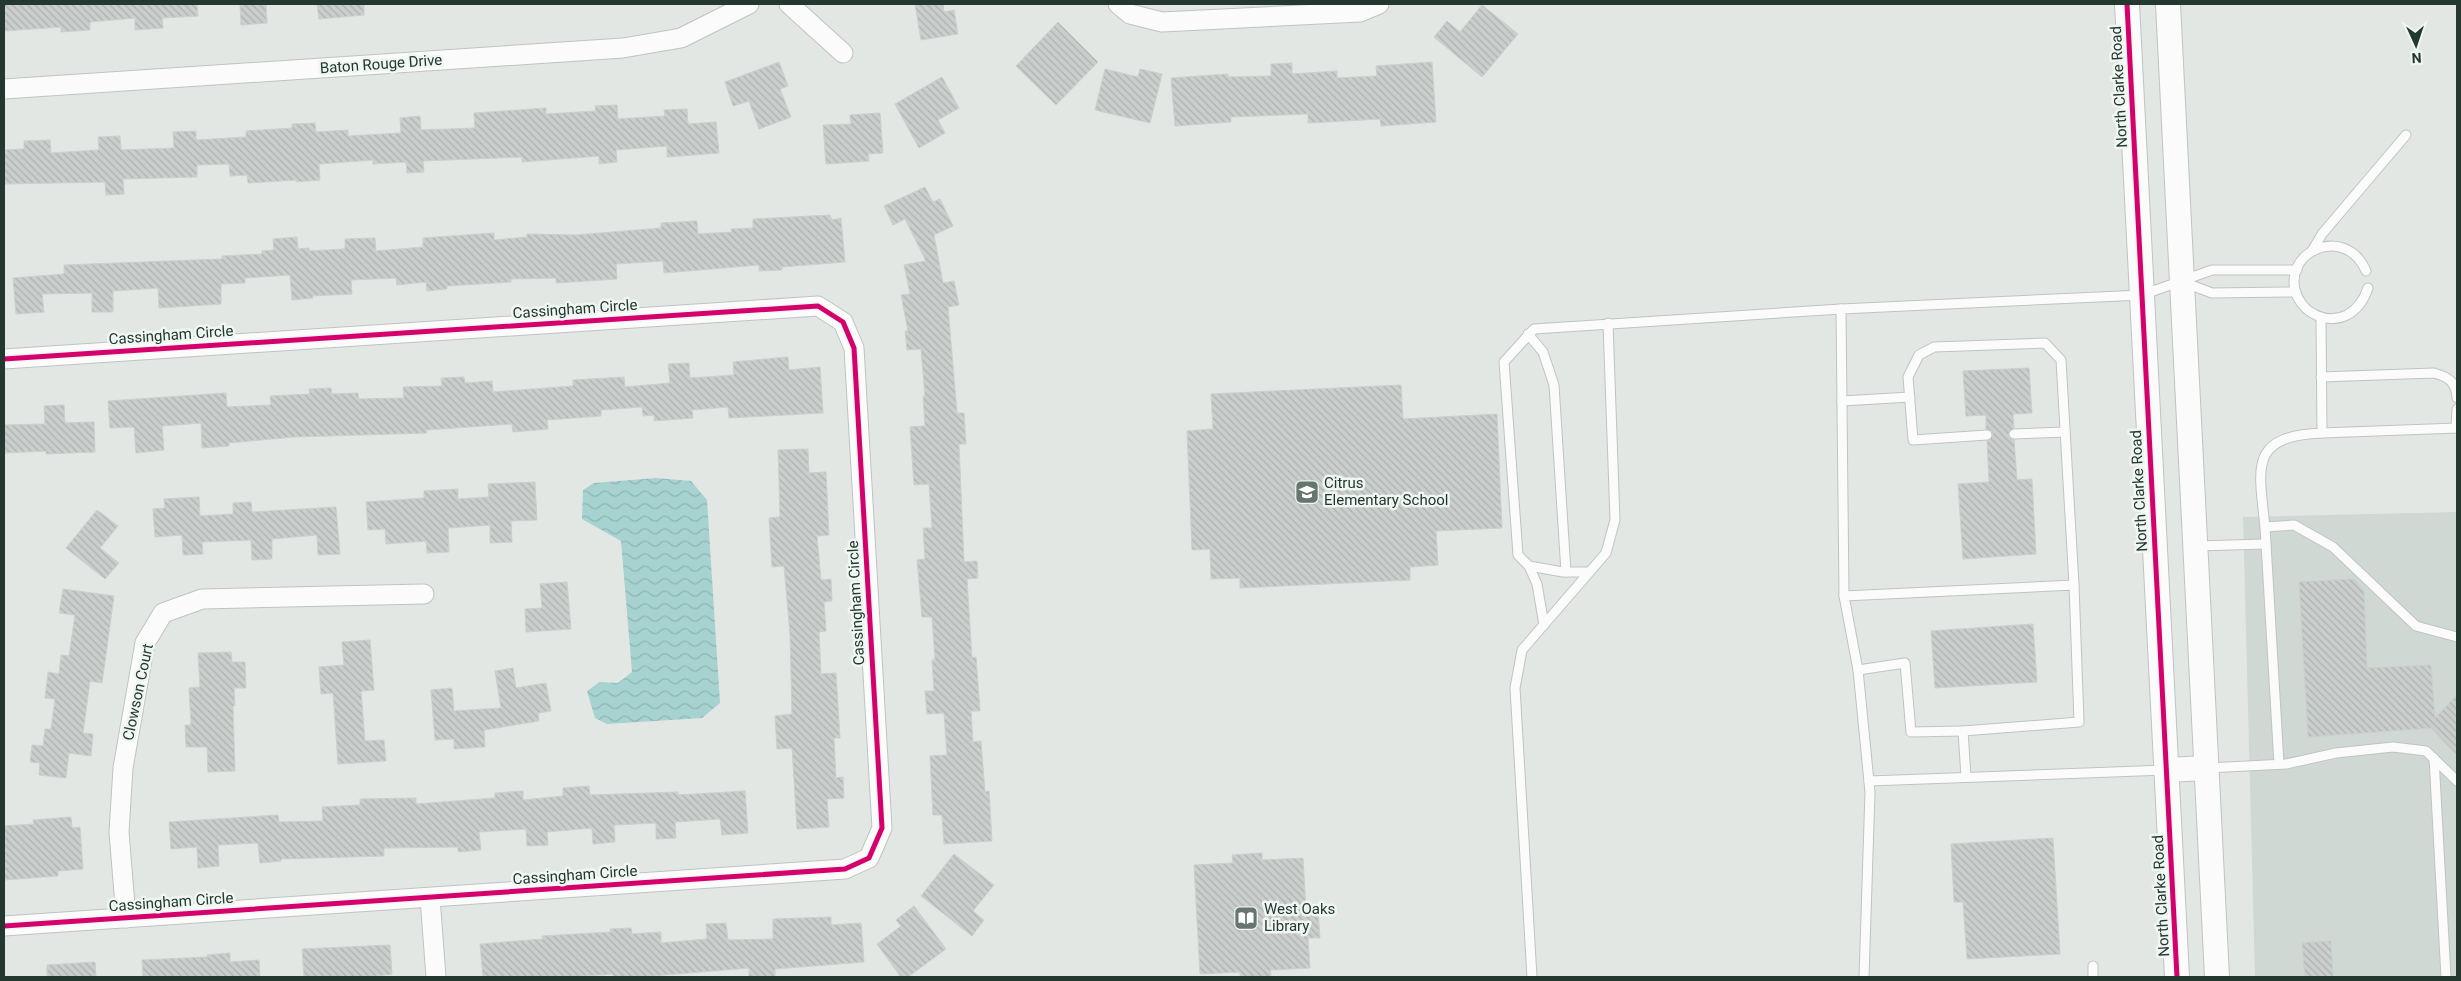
<svg xmlns="http://www.w3.org/2000/svg" width="2461" height="981" viewBox="0 0 2461 981" font-family="Roboto,sans-serif">
  <style>
    .built { fill: #d0d8d3 }
    .water { fill: url(#water-waves) }
    .building { fill: url(#building-back-hatch); stroke: #cbd0cd }
    .lines { fill: none; stroke-linecap: round; stroke-linejoin: round }
    .service-casing { stroke: #bfc4c1; stroke-width: 11 }
    .minor-casing { stroke: #bfc4c1; stroke-width: 21 }
    .tertiary-casing { stroke: #bfc4c1; stroke-width: 26 }
    .service { stroke: #fbfbfb; stroke-width: 9 }
    .minor { stroke: #fbfbfb; stroke-width: 19 }
    .tertiary { stroke: #fbfbfb; stroke-width: 24 }
    .cycleway-casing { stroke: #f0f6f2; stroke-width: 8 }
    .cycleway { stroke: #d6006c; stroke-width: 5 }
    .labels { text-anchor: middle; stroke-width: 5; stroke-linejoin: round; paint-order: stroke }
    .street-label { font-size: 15px; fill: #23382e; stroke: #f0f6f2 }
    .poi-label { font-size: 15px; fill: #23382e; stroke: #f0f6f2; text-anchor: start }
  </style>
  <defs>
    <pattern id="water-waves" width="16" height="10" patternUnits="userSpaceOnUse" patternTransform="scale(1.25)"><rect width="16" height="10" fill="#a6d2d0"/><path d="M0 5q4-4 8 0t8 0" fill="none" stroke="#8fb5b3"/></pattern>
    <pattern id="building-back-hatch" width="6" height="6" patternUnits="userSpaceOnUse" patternTransform="scale(1.25)"><rect width="6" height="6" fill="#cacecc"/><path d="M-1 5l2 2M0 0l6 6M5-1l2 2" fill="none" stroke="#adb2b0"/></pattern>
  </defs>
  <rect width="100%" height="100%" fill="#e2e7e4"/>
  <path class="built" d="M 2457,512 L 2457,977 L 2255,977 L 2243,517 Z"/>
  <path class="water" d="M 656,478 L 691,481 L 707,500 L 720,703 L 702,718 L 607,724 L 595,718 L 587,691 L 600,682 L 618,683 L 632,672 L 621,541 L 582,519 L 583,490 L 594,483 Z"/>
  <g class="building">
    <path d="M 4,4 L 197,4 L 198,16 L 162,18 L 163,28 L 135,30 L 135,18 L 90,22 L 90,30 L 61,32 L 61,27 L 4,31 Z"/>
    <path d="M 240,4 L 266,4 L 267,23 L 241,25 Z"/>
    <path d="M 317,4 L 364,4 L 364,15 L 319,19 Z"/>
    <path d="M 915,4 L 943,4 L 944,12 L 954,10 L 958,34 L 921,40 Z"/>
    <path d="M 1482,5 L 1518,34 L 1482,77 L 1434,37 L 1447,21 L 1460,32 Z"/>
    <path d="M 1058,22 L 1098,62 L 1056,105 L 1016,66 Z"/>
    <path d="M 779,62 L 788,86 L 780,89 L 791,117 L 759,129 L 749,101 L 733,106 L 725,82 Z"/>
    <path d="M 1432,62 L 1436,122 L 1381,126 L 1380,119 L 1308,123 L 1308,114 L 1231,117 L 1231,122 L 1175,126 L 1171,78 L 1228,74 L 1228,77 L 1271,76 L 1271,64 L 1292,63 L 1292,74 L 1337,71 L 1337,78 L 1377,76 L 1376,66 Z"/>
    <path d="M 1105,69 L 1138,77 L 1140,69 L 1162,74 L 1150,123 L 1095,110 Z"/>
    <path d="M 942,77 L 959,108 L 938,120 L 945,133 L 919,148 L 895,104 Z"/>
    <path d="M 617,105 L 618,119 L 665,116 L 664,110 L 687,109 L 688,124 L 716,122 L 719,153 L 667,157 L 667,146 L 616,150 L 617,162 L 599,164 L 599,156 L 522,162 L 522,157 L 423,161 L 424,172 L 407,173 L 406,162 L 373,164 L 373,160 L 319,164 L 320,180 L 296,182 L 296,180 L 248,183 L 247,175 L 230,176 L 229,164 L 197,165 L 197,177 L 123,179 L 124,194 L 106,195 L 105,182 L 4,184 L 4,150 L 24,149 L 24,141 L 50,140 L 51,153 L 99,150 L 98,137 L 120,136 L 121,150 L 174,148 L 173,132 L 196,131 L 196,140 L 246,137 L 246,131 L 292,128 L 292,124 L 315,123 L 316,132 L 348,130 L 348,136 L 401,133 L 400,118 L 420,116 L 421,130 L 475,128 L 474,113 L 546,108 L 546,114 L 596,111 L 595,106 Z"/>
    <path d="M 880,113 L 883,153 L 868,154 L 869,161 L 826,164 L 823,125 L 851,124 L 850,115 Z"/>
    <path d="M 925,187 L 933,202 L 940,199 L 953,226 L 934,235 L 943,283 L 954,281 L 959,305 L 948,307 L 957,413 L 964,413 L 966,444 L 959,444 L 964,562 L 977,561 L 978,578 L 967,579 L 972,658 L 976,657 L 980,711 L 971,711 L 973,742 L 981,741 L 985,792 L 989,791 L 992,841 L 944,844 L 942,815 L 933,815 L 930,756 L 947,755 L 944,713 L 927,714 L 925,691 L 934,691 L 932,660 L 935,660 L 932,617 L 922,617 L 917,560 L 925,559 L 923,528 L 932,528 L 929,484 L 914,485 L 910,427 L 925,426 L 923,396 L 925,396 L 921,349 L 907,350 L 905,331 L 908,331 L 901,295 L 910,294 L 904,265 L 926,261 L 905,219 L 893,225 L 884,206 Z"/>
    <path d="M 830,215 L 832,220 L 841,218 L 845,262 L 782,267 L 782,270 L 759,271 L 759,265 L 664,273 L 663,261 L 616,264 L 617,279 L 556,283 L 556,278 L 511,279 L 511,282 L 447,286 L 447,289 L 427,291 L 426,282 L 397,285 L 396,278 L 351,280 L 352,294 L 312,296 L 313,298 L 292,300 L 290,275 L 245,278 L 245,283 L 221,284 L 221,304 L 159,308 L 158,288 L 113,291 L 113,312 L 92,312 L 92,293 L 42,294 L 44,312 L 16,314 L 13,278 L 64,274 L 64,265 L 222,259 L 222,256 L 262,254 L 262,251 L 274,250 L 273,239 L 297,237 L 298,249 L 309,248 L 309,251 L 345,249 L 345,239 L 375,238 L 376,251 L 423,247 L 423,238 L 494,233 L 494,240 L 527,237 L 527,234 L 576,235 L 661,228 L 661,223 L 697,221 L 698,234 L 732,232 L 731,229 L 753,228 L 753,219 Z"/>
    <path d="M 788,357 L 789,370 L 820,367 L 823,413 L 729,418 L 728,407 L 692,410 L 693,418 L 654,421 L 654,415 L 643,416 L 642,407 L 601,410 L 601,416 L 547,420 L 548,429 L 513,432 L 512,424 L 426,430 L 427,433 L 294,437 L 229,443 L 229,446 L 202,448 L 201,423 L 162,426 L 164,450 L 136,453 L 134,427 L 110,428 L 108,401 L 226,393 L 227,407 L 271,405 L 270,396 L 310,394 L 309,389 L 331,388 L 332,394 L 358,393 L 359,399 L 404,398 L 403,387 L 442,386 L 441,378 L 464,377 L 465,383 L 492,381 L 493,392 L 573,386 L 573,380 L 624,377 L 625,387 L 670,383 L 668,364 L 689,363 L 690,378 L 734,375 L 733,362 Z"/>
    <path d="M 2029,368 L 2032,413 L 2013,414 L 2014,428 L 2008,434 L 2009,438 L 2014,440 L 2017,480 L 2032,479 L 2036,554 L 1963,559 L 1958,484 L 1989,482 L 1987,441 L 1993,435 L 1992,431 L 1986,429 L 1986,415 L 1966,416 L 1963,371 Z"/>
    <path d="M 1401,385 L 1403,419 L 1497,414 L 1502,528 L 1436,531 L 1438,565 L 1410,567 L 1410,580 L 1240,588 L 1240,578 L 1211,579 L 1210,549 L 1192,550 L 1187,431 L 1213,429 L 1211,394 Z"/>
    <path d="M 64,405 L 65,423 L 94,422 L 95,452 L 46,454 L 46,451 L 4,453 L 4,425 L 45,424 L 44,406 Z"/>
    <path d="M 808,449 L 809,473 L 826,472 L 829,535 L 817,536 L 821,580 L 831,579 L 832,601 L 824,602 L 826,631 L 819,632 L 821,674 L 836,673 L 840,738 L 834,738 L 836,778 L 843,777 L 844,798 L 827,799 L 829,827 L 797,829 L 792,748 L 777,749 L 775,716 L 792,714 L 790,634 L 784,566 L 772,567 L 769,518 L 780,517 L 778,450 Z"/>
    <path d="M 535,482 L 537,520 L 511,521 L 512,542 L 490,543 L 490,525 L 448,528 L 449,552 L 427,553 L 426,541 L 386,544 L 385,529 L 368,530 L 366,502 L 424,498 L 424,491 L 458,489 L 458,499 L 489,497 L 488,484 Z"/>
    <path d="M 199,497 L 200,516 L 233,514 L 233,503 L 251,502 L 252,512 L 336,507 L 340,554 L 318,555 L 317,535 L 272,539 L 272,559 L 252,560 L 251,540 L 202,542 L 203,554 L 183,555 L 182,535 L 155,537 L 153,509 L 165,508 L 164,499 Z"/>
    <path d="M 97,510 L 118,526 L 100,548 L 119,563 L 105,579 L 66,548 Z"/>
    <path d="M 2354,579 L 2364,591 L 2367,668 L 2431,665 L 2435,718 L 2457,695 L 2457,755 L 2431,728 L 2308,737 L 2299,582 Z"/>
    <path d="M 567,582 L 571,629 L 526,632 L 525,609 L 542,608 L 540,584 Z"/>
    <path d="M 63,589 L 114,596 L 102,683 L 90,681 L 83,733 L 93,734 L 91,756 L 69,753 L 66,778 L 39,775 L 40,763 L 30,762 L 32,745 L 43,746 L 45,729 L 51,729 L 55,699 L 45,698 L 48,672 L 59,674 L 61,655 L 69,656 L 75,615 L 59,613 Z"/>
    <path d="M 2033,624 L 2037,682 L 1935,688 L 1931,631 Z"/>
    <path d="M 370,640 L 374,690 L 361,691 L 365,741 L 384,740 L 386,761 L 338,764 L 333,693 L 321,694 L 319,667 L 344,665 L 342,642 Z"/>
    <path d="M 231,652 L 232,662 L 245,662 L 246,688 L 234,688 L 235,706 L 233,706 L 235,771 L 208,772 L 207,747 L 186,747 L 185,725 L 191,725 L 189,688 L 200,687 L 198,653 Z"/>
    <path d="M 513,668 L 516,688 L 546,683 L 551,711 L 538,713 L 539,721 L 484,730 L 485,747 L 454,749 L 454,739 L 435,740 L 431,690 L 452,688 L 454,711 L 501,708 L 495,671 Z"/>
    <path d="M 589,786 L 590,795 L 678,792 L 678,795 L 745,791 L 748,833 L 722,835 L 720,819 L 675,822 L 676,838 L 656,839 L 656,823 L 614,825 L 615,842 L 593,844 L 592,828 L 547,832 L 548,845 L 527,846 L 526,829 L 479,832 L 481,850 L 458,852 L 458,847 L 384,848 L 384,856 L 281,859 L 281,861 L 260,863 L 258,843 L 218,845 L 219,866 L 198,868 L 197,847 L 171,849 L 169,822 L 278,815 L 279,822 L 323,821 L 322,807 L 360,805 L 360,799 L 416,798 L 416,804 L 495,798 L 495,793 L 523,791 L 523,800 L 563,796 L 563,788 Z"/>
    <path d="M 71,817 L 72,828 L 80,827 L 83,869 L 58,871 L 58,876 L 4,880 L 4,826 L 34,824 L 33,820 Z"/>
    <path d="M 2053,838 L 2060,954 L 1967,959 L 1963,902 L 1954,902 L 1951,844 Z"/>
    <path d="M 1262,853 L 1262,860 L 1303,858 L 1306,910 L 1318,910 L 1320,938 L 1308,938 L 1310,968 L 1270,970 L 1271,977 L 1240,977 L 1240,972 L 1200,974 L 1194,865 L 1233,863 L 1232,855 Z"/>
    <path d="M 954,854 L 994,885 L 973,911 L 984,920 L 972,936 L 921,896 Z"/>
    <path d="M 914,906 L 946,949 L 908,977 L 901,977 L 877,944 L 901,926 L 896,920 Z"/>
    <path d="M 831,917 L 831,925 L 861,923 L 864,962 L 775,969 L 775,977 L 749,977 L 749,968 L 640,977 L 613,977 L 613,974 L 572,977 L 483,977 L 480,944 L 543,939 L 542,936 L 611,932 L 610,929 L 631,928 L 632,934 L 661,932 L 661,943 L 707,939 L 706,924 L 726,923 L 728,940 L 773,939 L 773,919 Z"/>
    <path d="M 2331,941 L 2333,977 L 2305,977 L 2302,943 Z"/>
    <path d="M 390,945 L 392,974 L 369,977 L 304,977 L 302,949 Z"/>
    <path d="M 230,953 L 230,962 L 259,960 L 260,977 L 143,977 L 142,960 L 208,957 L 207,955 Z"/>
    <path d="M 95,962 L 96,977 L 47,977 L 47,965 Z"/>
  </g>
  <g class="lines">
    <g class="service-casing">
      <g id="service">
        <path d="M 2312,251 L 2322,234 L 2406,135"/>
        <path d="M 2366,271 C 2345,222 2277,253 2298,298 C 2302,305 2307,311 2314,314 C 2324,320 2337,320 2347,315 C 2358,309 2364,300 2368,288"/>
        <path d="M 2183,282 L 2212,293 L 2296,292"/>
        <path d="M 1528,334 L 1543,352 L 1554,385 L 1566,572"/>
        <path d="M 2321,377 L 2434,373 C 2449,377 2456,382 2457,398"/>
        <path d="M 1842,401 L 1910,397"/>
        <path d="M 2456,428 L 2457,409"/>
        <path d="M 2322,433 L 2457,428"/>
        <path d="M 2014,434 L 2065,432"/>
        <path d="M 1987,435 L 1913,440 L 1908,377 L 1919,355 L 1934,347 L 2045,343 L 2061,360 L 2074,585"/>
        <path d="M 2265,527 C 2259,468 2248,436 2322,433 L 2321,317"/>
        <path d="M 2196,546 L 2266,544"/>
        <path d="M 1529,566 L 1537,584 L 1544,625"/>
        <path d="M 1588,572 L 1563,572 L 1529,566 L 1518,555 L 1504,362 L 1534,329 L 1841,309"/>
        <path d="M 1844,596 L 1841,309 L 2142,295 L 2212,270 L 2297,270"/>
        <path d="M 1858,670 L 1905,663 L 1911,732 L 1963,731"/>
        <path d="M 2434,758 L 2446,977"/>
        <path d="M 2279,764 L 2265,527 L 2294,525 L 2333,547 L 2416,626 L 2457,637"/>
        <path d="M 2207,768 L 2286,764 L 2336,753 L 2393,747 L 2426,751 L 2457,781"/>
        <path d="M 1869,781 L 2166,770"/>
        <path d="M 2093,966 L 2093,977"/>
        <path d="M 1532,977 L 1515,688 L 1522,650 L 1606,553 L 1615,520 L 1608,323"/>
        <path d="M 1864,977 L 1870,792 L 1858,670 L 1844,596 L 2074,585 L 2079,722 L 1963,731 L 1966,777"/>
      </g>
    </g>
    <g class="minor-casing">
      <g id="minor">
        <path d="M 789,4 L 843,53"/>
        <path d="M 1118,4 L 1130,14 L 1162,22 L 1360,12 L 1379,4"/>
        <path d="M 4,89 L 623,48 L 681,38 L 749,4"/>
        <path d="M 4,359 L 818,306 L 843,322 L 854,348 L 882,828 L 869,858 L 845,869 L 4,926"/>
        <path d="M 430,898 L 436,977"/>
        <path d="M 126,918 L 119,832 L 123,768 L 145,643 L 163,613 L 202,599 L 424,594"/>
      </g>
    </g>
    <g class="tertiary-casing">
      <g id="tertiary">
        <path d="M 2127,4 L 2177,977"/>
        <path d="M 2168,4 L 2217,977"/>
        <path d="M 2167,770 L 2206,768"/>
      </g>
    </g>
    <use href="#service" class="service"/>
    <use href="#minor" class="minor"/>
    <use href="#tertiary" class="tertiary"/>
    <g class="cycleway-casing">
      <g id="cycleway">
        <path d="M 2127,4 L 2177,977"/>
        <path d="M 4,359 L 818,306 L 843,322 L 854,348 L 882,828 L 869,858 L 845,869 L 4,926"/>
      </g>
    </g>
    <use href="#cycleway" class="cycleway"/>
  </g>
  <defs>
    <g id="school-square" transform="scale(1.25)"><rect x="-9" y="-9" width="18" height="18" rx="4" fill="#66756e" stroke="#f0f6f2"/><path d="M0-5L7-2L0 1L-7-2ZM-4 1L0 2.5L4 1V4Q0 6-4 4Z" fill="#fff"/></g>
    <g id="library-square" transform="scale(1.25)"><rect x="-9" y="-9" width="18" height="18" rx="4" fill="#66756e" stroke="#f0f6f2"/><path d="M-6-4Q-3-5.5-.7-3.5V5Q-3 3-6 4ZM6-4Q3-5.5 .7-3.5V5Q3 3 6 4Z" fill="#fff"/></g>
  </defs>
  <g fill-rule="evenodd">
    <use href="#school-square" x="1307" y="492"/>
    <use href="#library-square" x="1246" y="918"/>
  </g>
  <g class="labels">
    <g class="street-label">
      <text transform="translate(381 64) rotate(-4)" y="5">Baton Rouge Drive</text>
      <text transform="translate(2119 87) rotate(-93)" y="5">North Clarke Road</text>
      <text transform="translate(575 309) rotate(-4)" y="5">Cassingham Circle</text>
      <text transform="translate(171 335) rotate(-4)" y="5">Cassingham Circle</text>
      <text transform="translate(2139 491) rotate(-93)" y="5">North Clarke Road</text>
      <text transform="translate(856 603) rotate(-93)" y="5">Cassingham Circle</text>
      <text transform="translate(138 692) rotate(-78)" y="5">Clowson Court</text>
      <text transform="translate(575 875) rotate(-4)" y="5">Cassingham Circle</text>
      <text transform="translate(2161 896) rotate(-93)" y="5">North Clarke Road</text>
      <text transform="translate(171 902) rotate(-4)" y="5">Cassingham Circle</text>
    </g>
    <g class="poi-label">
      <text x="1324" y="488">Citrus<tspan x="1324" dy="17">Elementary School</tspan></text>
      <text x="1264" y="914">West Oaks<tspan x="1264" dy="17">Library</tspan></text>
    </g>
  </g>
  <rect width="2461" height="981" fill="none" stroke="#23382e" stroke-width="10"/>
  <g transform="translate(2416 45) rotate(177)" stroke="#f0f6f2" stroke-width="4" paint-order="stroke">
  <path d="M0-4L9 19L0 12L-9 19Z" fill="#23382e"/>
  <text y="-8" font-size="14" font-weight="bold" text-anchor="middle" fill="#23382e">N</text>
  </g>
</svg>
